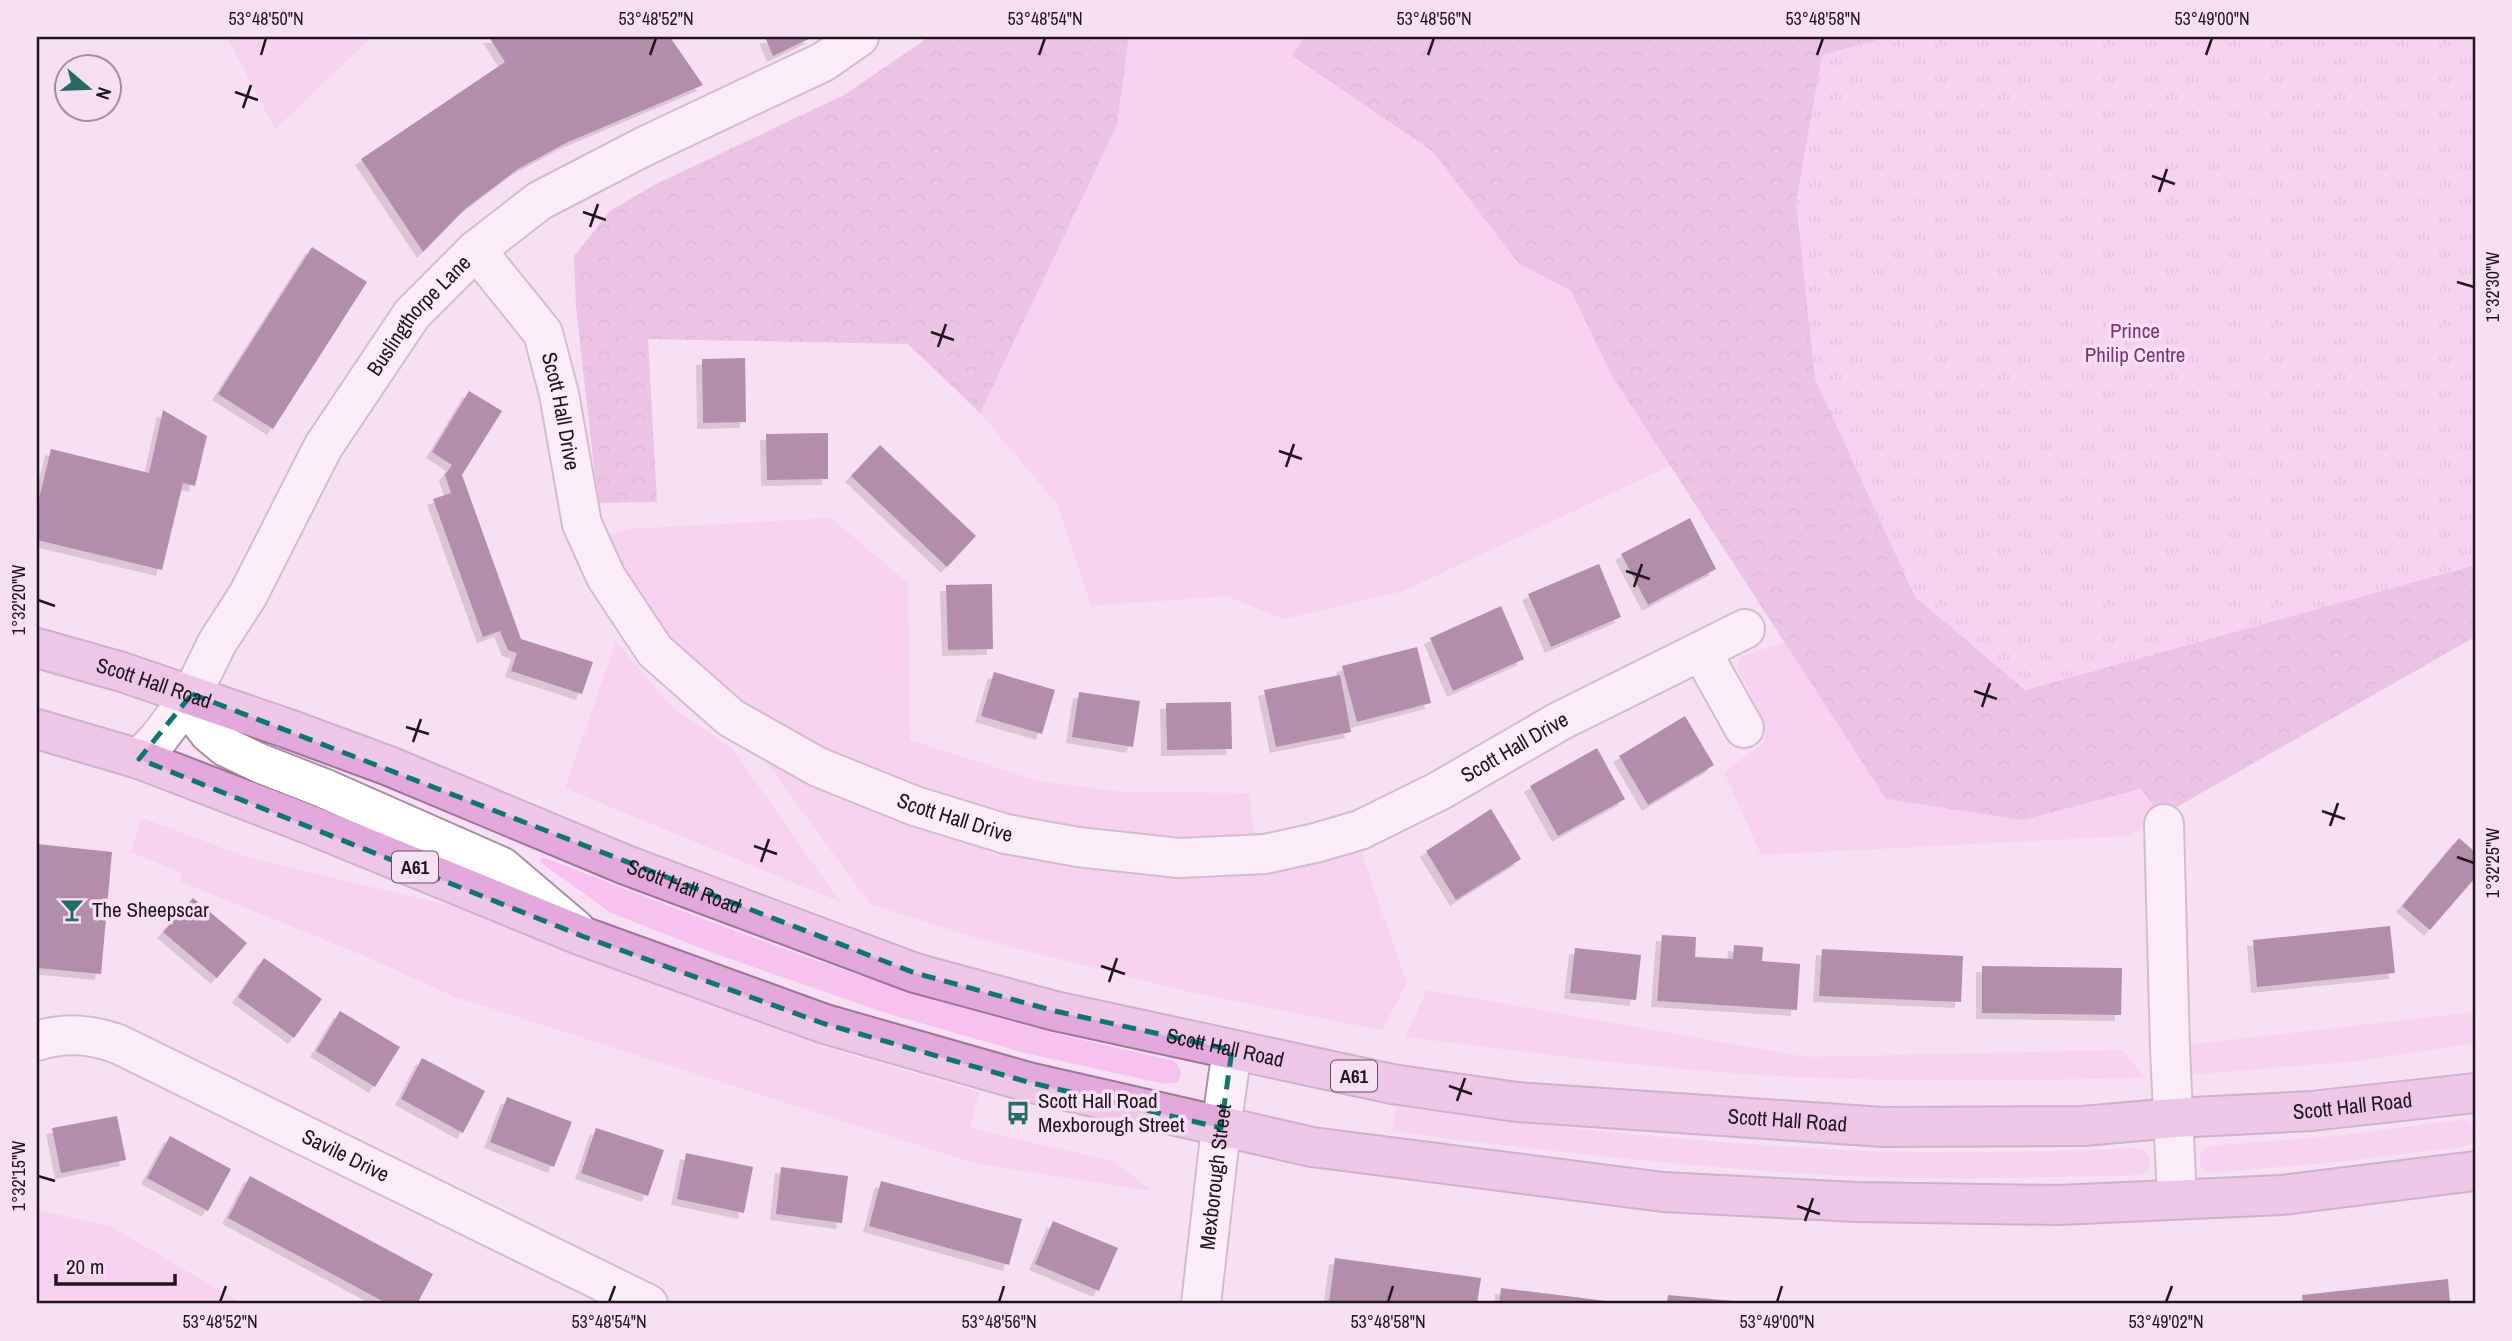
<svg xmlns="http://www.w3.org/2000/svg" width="2512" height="1341" viewBox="0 0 2512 1341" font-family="'Archivo Narrow',sans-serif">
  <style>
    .grass { fill: #f7c1f0 }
    .forest { fill: url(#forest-crowns) }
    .park { fill: url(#park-tufts) }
    .building { fill: #5e2959; filter: url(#shadow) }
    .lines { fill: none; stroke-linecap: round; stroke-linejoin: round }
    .minor-casing { stroke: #a691a3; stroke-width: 42 }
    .highway-casing { stroke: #9e7599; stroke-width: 42 }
    .minor { stroke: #fff; stroke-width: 38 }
    .highway { stroke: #e3a8dc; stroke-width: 38 }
    .marked { fill: none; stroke: #0f766e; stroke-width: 5; stroke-dasharray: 14 9; stroke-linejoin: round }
    .ticks { fill: none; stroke: #1e161d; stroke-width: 2.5 }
    .labels { text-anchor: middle; stroke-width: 7; stroke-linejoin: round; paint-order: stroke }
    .shield { fill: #f7e0f3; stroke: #5f535d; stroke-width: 2 }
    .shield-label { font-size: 19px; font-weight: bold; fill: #1e161d }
    .street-label { font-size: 21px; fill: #1e161d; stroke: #f7e0f3 }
    .park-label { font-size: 21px; fill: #7a3274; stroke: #f7e0f3 }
    .poi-label { font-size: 21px; fill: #1e161d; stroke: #f7e0f3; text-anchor: start }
    .neatline { fill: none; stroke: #1e161d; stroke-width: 2.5 }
    .ticks-label { font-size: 18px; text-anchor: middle; fill: #1e161d }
  </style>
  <defs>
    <pattern id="forest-crowns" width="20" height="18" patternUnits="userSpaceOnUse" patternTransform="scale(1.75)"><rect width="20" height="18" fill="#dea0d6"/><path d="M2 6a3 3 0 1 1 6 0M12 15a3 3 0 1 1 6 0" fill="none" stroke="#be89b7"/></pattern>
    <pattern id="park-tufts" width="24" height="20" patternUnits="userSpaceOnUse" patternTransform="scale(1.75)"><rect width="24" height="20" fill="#f7c1f0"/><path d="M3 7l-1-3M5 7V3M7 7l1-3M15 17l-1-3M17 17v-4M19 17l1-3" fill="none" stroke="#d3a5cd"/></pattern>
    <filter id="shadow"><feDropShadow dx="-6" dy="6" stdDeviation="0" flood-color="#0004"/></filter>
  </defs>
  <rect width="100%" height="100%" fill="#f7e0f3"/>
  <g class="grass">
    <path d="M 227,37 L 372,37 L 275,129 Z"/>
    <path d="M 1129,37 L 1304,37 L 1292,57 L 1433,153 L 1518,263 L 1571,291 L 1612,376 L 1670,466 L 1403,591 L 1284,619 L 1227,596 L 1091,606 L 1058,505 L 980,413 L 1117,125 Z"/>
    <path d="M 831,518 L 908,583 L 910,740 L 1038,781 L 1123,792 L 1249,793 L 1254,837 L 1182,840 L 1072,830 L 986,812 L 829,755 L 741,703 L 695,667 L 647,611 L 617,561 L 607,535 L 630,529 Z"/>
    <path d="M 616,642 L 673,708 L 732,748 L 840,902 L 565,788 Z"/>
    <path d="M 1784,642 L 1886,799 L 2023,820 L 2141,789 L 2161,816 L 2129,836 L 1761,855 L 1724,772 L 1764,742 L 1766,725 L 1738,670 L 1740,657 Z"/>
    <path d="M 762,756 L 811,783 L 891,819 L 989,849 L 1070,866 L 1174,875 L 1271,874 L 1361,852 L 1407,983 L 1382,1030 L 1190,992 L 976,938 L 870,904 Z"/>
    <path d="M 142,818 L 247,857 L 480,913 L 824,1047 L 979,1092 L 970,1128 L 1116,1162 L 1151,1191 L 974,1163 L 452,996 L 372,959 L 179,881 L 183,873 L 130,852 Z"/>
    <path d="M 542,857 C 659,902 776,948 895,987 C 986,1017 1078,1040 1171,1060 C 1181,1065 1183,1073 1178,1082 L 1165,1084 L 1025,1053 L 886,1013 L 719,955 L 611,913 L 540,862 Z"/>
    <path d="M 1427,990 L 1806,1057 L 2122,1050 L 2145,1078 C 2037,1080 1929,1082 1821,1078 C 1682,1073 1543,1054 1405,1037 Z"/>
    <path d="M 2475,1012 L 2475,1043 L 2359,1061 L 2189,1075 L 2186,1045 Z"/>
    <path d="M 1397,1107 C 1547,1127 1698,1143 1850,1150 C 1945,1154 2040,1152 2135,1148 L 2144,1150 L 2149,1156 L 2150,1164 L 2147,1172 L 2139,1175 C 2042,1177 1943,1181 1846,1176 C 1694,1168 1543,1151 1391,1131 Z"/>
    <path d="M 2460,1120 L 2469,1121 L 2475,1127 L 2475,1139 L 2471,1144 L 2462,1147 L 2337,1162 L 2211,1173 C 2200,1169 2199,1164 2200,1153 L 2208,1146 L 2335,1136 Z"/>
    <path d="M 37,1208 L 42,1211 L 110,1226 L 243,1304 L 37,1304 Z"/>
  </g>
  <g class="forest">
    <path d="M 929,37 L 1129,37 L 1117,125 L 980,413 L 908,344 L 648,339 L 657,502 L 598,503 L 576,307 L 574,256 L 610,211 L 654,185 L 844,95 Z"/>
    <path d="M 1304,37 L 1890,37 L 1822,55 L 2025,690 L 2475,565 L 2475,637 L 2161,816 L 2141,789 L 2023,820 L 1886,799 L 1612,376 L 1571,291 L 1518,263 L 1433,152 L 1292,56 Z"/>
  </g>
  <path class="park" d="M 1890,37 L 2475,37 L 2475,565 L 2025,690 L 1915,597 L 1815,379 L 1796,202 L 1822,55 Z"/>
  <g class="building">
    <path d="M 489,37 L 670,37 L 703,85 L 566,143 L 518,169 L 465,209 L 423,252 L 361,159 L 505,62 Z"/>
    <path d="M 765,37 L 813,37 L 773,56 Z"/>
    <path d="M 312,247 L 367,282 L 273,429 L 218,394 Z"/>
    <path d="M 745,358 L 746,422 L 703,423 L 702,359 Z"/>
    <path d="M 469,391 L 502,411 L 462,475 L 521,639 L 593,662 L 582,694 L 511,671 L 517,653 L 508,650 L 500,631 L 483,637 L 433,499 L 451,493 L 445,475 L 452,465 L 432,452 Z"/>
    <path d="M 163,410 L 207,436 L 195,486 L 183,483 L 162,570 L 37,540 L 37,507 L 51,449 L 149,473 Z"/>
    <path d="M 828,433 L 828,479 L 767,480 L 766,434 Z"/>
    <path d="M 880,445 L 976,536 L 947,567 L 851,476 Z"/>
    <path d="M 1690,518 L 1716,569 L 1648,605 L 1621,554 Z"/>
    <path d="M 1599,564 L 1621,617 L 1551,647 L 1528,594 Z"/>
    <path d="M 992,584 L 993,649 L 948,650 L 946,585 Z"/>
    <path d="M 1501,606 L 1524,659 L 1453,691 L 1430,638 Z"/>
    <path d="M 1417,647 L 1431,703 L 1357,722 L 1342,666 Z"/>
    <path d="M 994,672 L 1055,690 L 1042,734 L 981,716 Z"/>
    <path d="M 1340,675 L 1351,732 L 1276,747 L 1264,690 Z"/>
    <path d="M 1079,692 L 1140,701 L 1133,747 L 1072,737 Z"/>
    <path d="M 1231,702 L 1232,749 L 1167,750 L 1166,703 Z"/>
    <path d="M 1685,716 L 1714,765 L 1648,805 L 1619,756 Z"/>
    <path d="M 1597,748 L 1625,799 L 1558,836 L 1530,786 Z"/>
    <path d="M 1491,809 L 1521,859 L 1456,900 L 1426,851 Z"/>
    <path d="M 2459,838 L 2475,852 L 2475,878 L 2430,930 L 2402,906 Z"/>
    <path d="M 37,844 L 112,852 L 101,974 L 37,968 Z"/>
    <path d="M 193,898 L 247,943 L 217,978 L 163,932 Z"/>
    <path d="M 2390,926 L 2395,973 L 2257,987 L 2253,940 Z"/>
    <path d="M 1662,935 L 1696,937 L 1695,957 L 1733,959 L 1734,945 L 1763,947 L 1762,961 L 1800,964 L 1797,1010 L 1657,1001 Z"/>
    <path d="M 1575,948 L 1641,955 L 1636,1000 L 1570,993 Z"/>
    <path d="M 1822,949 L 1963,956 L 1961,1002 L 1819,996 Z"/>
    <path d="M 264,958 L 322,999 L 294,1038 L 238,997 Z"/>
    <path d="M 1982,966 L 2122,968 L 2121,1015 L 1982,1013 Z"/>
    <path d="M 340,1011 L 400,1047 L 375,1087 L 316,1051 Z"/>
    <path d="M 422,1058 L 485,1091 L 463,1133 L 401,1099 Z"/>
    <path d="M 507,1097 L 572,1122 L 554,1167 L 490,1142 Z"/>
    <path d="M 117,1116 L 126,1160 L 61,1173 L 52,1128 Z"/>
    <path d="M 596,1128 L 664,1150 L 648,1196 L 581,1173 Z"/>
    <path d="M 170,1136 L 231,1169 L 208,1211 L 147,1178 Z"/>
    <path d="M 686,1153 L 753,1167 L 744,1213 L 677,1199 Z"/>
    <path d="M 781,1167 L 848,1176 L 842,1223 L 776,1214 Z"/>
    <path d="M 250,1176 L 433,1274 L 417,1304 L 388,1304 L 228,1218 Z"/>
    <path d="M 881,1181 L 1022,1219 L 1009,1265 L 869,1226 Z"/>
    <path d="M 1053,1221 L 1118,1248 L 1099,1291 L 1035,1264 Z"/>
    <path d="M 1335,1258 L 1481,1278 L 1477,1304 L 1329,1303 Z"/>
    <path d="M 2448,1279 L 2450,1304 L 2303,1304 L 2302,1295 Z"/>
    <path d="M 1501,1288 L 1622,1303 L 1622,1304 L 1499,1304 Z"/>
    <path d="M 1668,1295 L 1744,1302 L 1744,1304 L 1667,1304 Z"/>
  </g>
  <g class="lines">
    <g class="minor-casing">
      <g id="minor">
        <path id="s1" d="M 476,250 L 543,333 L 559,394 L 582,524 L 606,577 L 655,651 L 731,718 L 818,767 L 915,806 L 1006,834 L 1078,847 L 1179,858 L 1265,854 L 1315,843 L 1360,830 L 1439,791 L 1560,721 L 1745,629"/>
        <path d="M 1701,651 L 1744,728"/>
        <path d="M 192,694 L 199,720 L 209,733 L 226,747 L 259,763 L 323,788 L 502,867 L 576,930"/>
        <path id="s2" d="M 139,759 L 159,738 L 192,694 L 217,643 L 248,595 L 323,447 L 412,314 L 476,250 L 539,201 L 645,146 L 823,62 L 859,37"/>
        <path d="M 2164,824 L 2170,1048 L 2177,1199"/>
        <path id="s3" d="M 37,1041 C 65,1032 90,1034 118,1044 L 648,1304"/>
        <path id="s4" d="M 1201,1304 L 1221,1128 L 1232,1050"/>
      </g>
    </g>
    <g class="highway-casing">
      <g id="highway">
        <path id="s5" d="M 37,648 L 122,672 L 286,728 L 389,766 L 626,865 L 915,973 L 1055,1011 L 1392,1084 L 1517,1102 L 1883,1127 L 2083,1126 L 2174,1118 L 2311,1111 L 2475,1093"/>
        <path d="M 37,729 L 139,759 L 308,824 L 582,936 L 825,1024 L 1028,1082 L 1312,1147 L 1663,1192 L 1856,1202 L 2058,1205 L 2282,1195 L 2475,1171"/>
      </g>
    </g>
    <use href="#minor" class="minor"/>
    <use href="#highway" class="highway"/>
  </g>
  <path d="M0 0H2512V1341H0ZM 192,694 L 915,973 L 1055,1011 L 1232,1050 L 1221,1128 L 1028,1082 L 825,1024 L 582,936 L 139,759 Z" fill="#f7e0f3" fill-opacity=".55" fill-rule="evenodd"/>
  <path class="marked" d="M 192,694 L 915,973 L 1055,1011 L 1232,1050 L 1221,1128 L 1028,1082 L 825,1024 L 582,936 L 139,759 Z"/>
  <path class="ticks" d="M 261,55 L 266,38M 650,55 L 656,38M 1039,55 L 1045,38M 1428,55 L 1434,38M 1817,55 L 1823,38M 2206,55 L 2212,38M 235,92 L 258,100M 243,108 L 251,85M 2152,176 L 2175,184M 2159,192 L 2167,169M 583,212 L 606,220M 590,227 L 598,204M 2457,282 L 2474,287M 931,332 L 954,340M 938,347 L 946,324M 1279,451 L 1302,459M 1286,467 L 1294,444M 1626,571 L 1650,579M 1634,587 L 1642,564M 38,600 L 55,606M 1974,691 L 1997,699M 1982,707 L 1990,683M 406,727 L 429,734M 413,742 L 421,719M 2322,811 L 2345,819M 2330,826 L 2338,803M 754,846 L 777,854M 2457,857 L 2474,863M 761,862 L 769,839M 1101,966 L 1125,974M 1109,982 L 1117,958M 1449,1086 L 1472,1094M 1457,1101 L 1465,1078M 38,1176 L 55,1181M 1797,1206 L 1820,1214M 1805,1221 L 1813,1198M 220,1302 L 226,1286M 609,1302 L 615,1286M 999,1302 L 1004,1286M 1388,1302 L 1393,1286M 1777,1302 L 1782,1286M 2166,1302 L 2172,1286"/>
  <defs>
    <g id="bar-bare" transform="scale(1.89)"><path d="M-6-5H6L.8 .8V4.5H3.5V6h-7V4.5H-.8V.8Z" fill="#236c64" stroke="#f7e0f3" stroke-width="2.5" paint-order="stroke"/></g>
    <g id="bus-bare" transform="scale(1.89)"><path d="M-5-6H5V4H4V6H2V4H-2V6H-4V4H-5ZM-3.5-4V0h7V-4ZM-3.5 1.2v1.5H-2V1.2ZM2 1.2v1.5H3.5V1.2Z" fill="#236c64" stroke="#f7e0f3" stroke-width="2.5" paint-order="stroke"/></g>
  </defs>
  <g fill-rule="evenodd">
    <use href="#bar-bare" x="72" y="910"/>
    <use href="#bus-bare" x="1018" y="1113"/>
  </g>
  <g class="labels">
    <g class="shield">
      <rect x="392" y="851.5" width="46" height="31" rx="5"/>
      <rect x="1331" y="1060.5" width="46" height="31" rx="5"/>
    </g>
    <g class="shield-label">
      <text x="415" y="874">A61</text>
      <text x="1354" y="1083">A61</text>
    </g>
    <g class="street-label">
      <text dy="7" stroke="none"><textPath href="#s2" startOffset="527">Buslingthorpe Lane</textPath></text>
      <text dy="7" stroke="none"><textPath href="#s1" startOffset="187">Scott Hall Drive</textPath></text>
      <text dy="7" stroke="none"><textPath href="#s5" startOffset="122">Scott Hall Road</textPath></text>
      <text dy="7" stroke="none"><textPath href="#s1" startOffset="1384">Scott Hall Drive</textPath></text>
      <text dy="7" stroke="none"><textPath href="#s1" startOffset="796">Scott Hall Drive</textPath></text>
      <text dy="7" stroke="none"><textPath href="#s5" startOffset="690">Scott Hall Road</textPath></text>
      <text dy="7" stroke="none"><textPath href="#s5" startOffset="1256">Scott Hall Road</textPath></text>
      <text dy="7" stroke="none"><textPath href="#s5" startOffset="2390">Scott Hall Road</textPath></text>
      <text dy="7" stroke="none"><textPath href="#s5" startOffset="1824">Scott Hall Road</textPath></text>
      <text dy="7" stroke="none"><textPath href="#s3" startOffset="336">Savile Drive</textPath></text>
      <text dy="7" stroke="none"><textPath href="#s4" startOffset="128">Mexborough Street</textPath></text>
    </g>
    <g class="park-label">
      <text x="2135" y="338">Prince<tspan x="2135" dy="24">Philip Centre</tspan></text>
    </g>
    <g class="poi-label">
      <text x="92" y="917">The Sheepscar</text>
      <text x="1038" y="1108">Scott Hall Road<tspan x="1038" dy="24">Mexborough Street</tspan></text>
    </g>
  </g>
  <rect width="2512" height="1341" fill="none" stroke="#f7e0f3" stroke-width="77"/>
  <g transform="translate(88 88) rotate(109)"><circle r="33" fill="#f7e0f3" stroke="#a08f9d" stroke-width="2"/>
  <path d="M0-5L12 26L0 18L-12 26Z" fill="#236c64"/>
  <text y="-10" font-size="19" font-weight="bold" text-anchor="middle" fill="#1e161d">N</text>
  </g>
  <path d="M56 1274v10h119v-10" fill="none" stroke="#1e161d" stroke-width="3.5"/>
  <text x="66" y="1274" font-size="21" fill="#1e161d" stroke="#f7e0f3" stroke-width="5" paint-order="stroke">20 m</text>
  <rect x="38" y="38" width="2436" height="1264" class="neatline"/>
  <g class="ticks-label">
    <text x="266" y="25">53°48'50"N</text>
    <text x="656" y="25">53°48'52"N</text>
    <text x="1045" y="25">53°48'54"N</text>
    <text x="1434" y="25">53°48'56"N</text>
    <text x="1823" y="25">53°48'58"N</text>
    <text x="2212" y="25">53°49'00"N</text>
    <text transform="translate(2493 287) rotate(-90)" y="6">1°32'30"W</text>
    <text transform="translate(19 600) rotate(-90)" y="6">1°32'20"W</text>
    <text transform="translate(2493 863) rotate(-90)" y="6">1°32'25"W</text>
    <text transform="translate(19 1176) rotate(-90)" y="6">1°32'15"W</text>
    <text x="220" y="1328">53°48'52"N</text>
    <text x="609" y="1328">53°48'54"N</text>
    <text x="999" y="1328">53°48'56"N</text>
    <text x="1388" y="1328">53°48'58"N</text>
    <text x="1777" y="1328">53°49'00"N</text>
    <text x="2166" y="1328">53°49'02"N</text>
  </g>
</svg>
